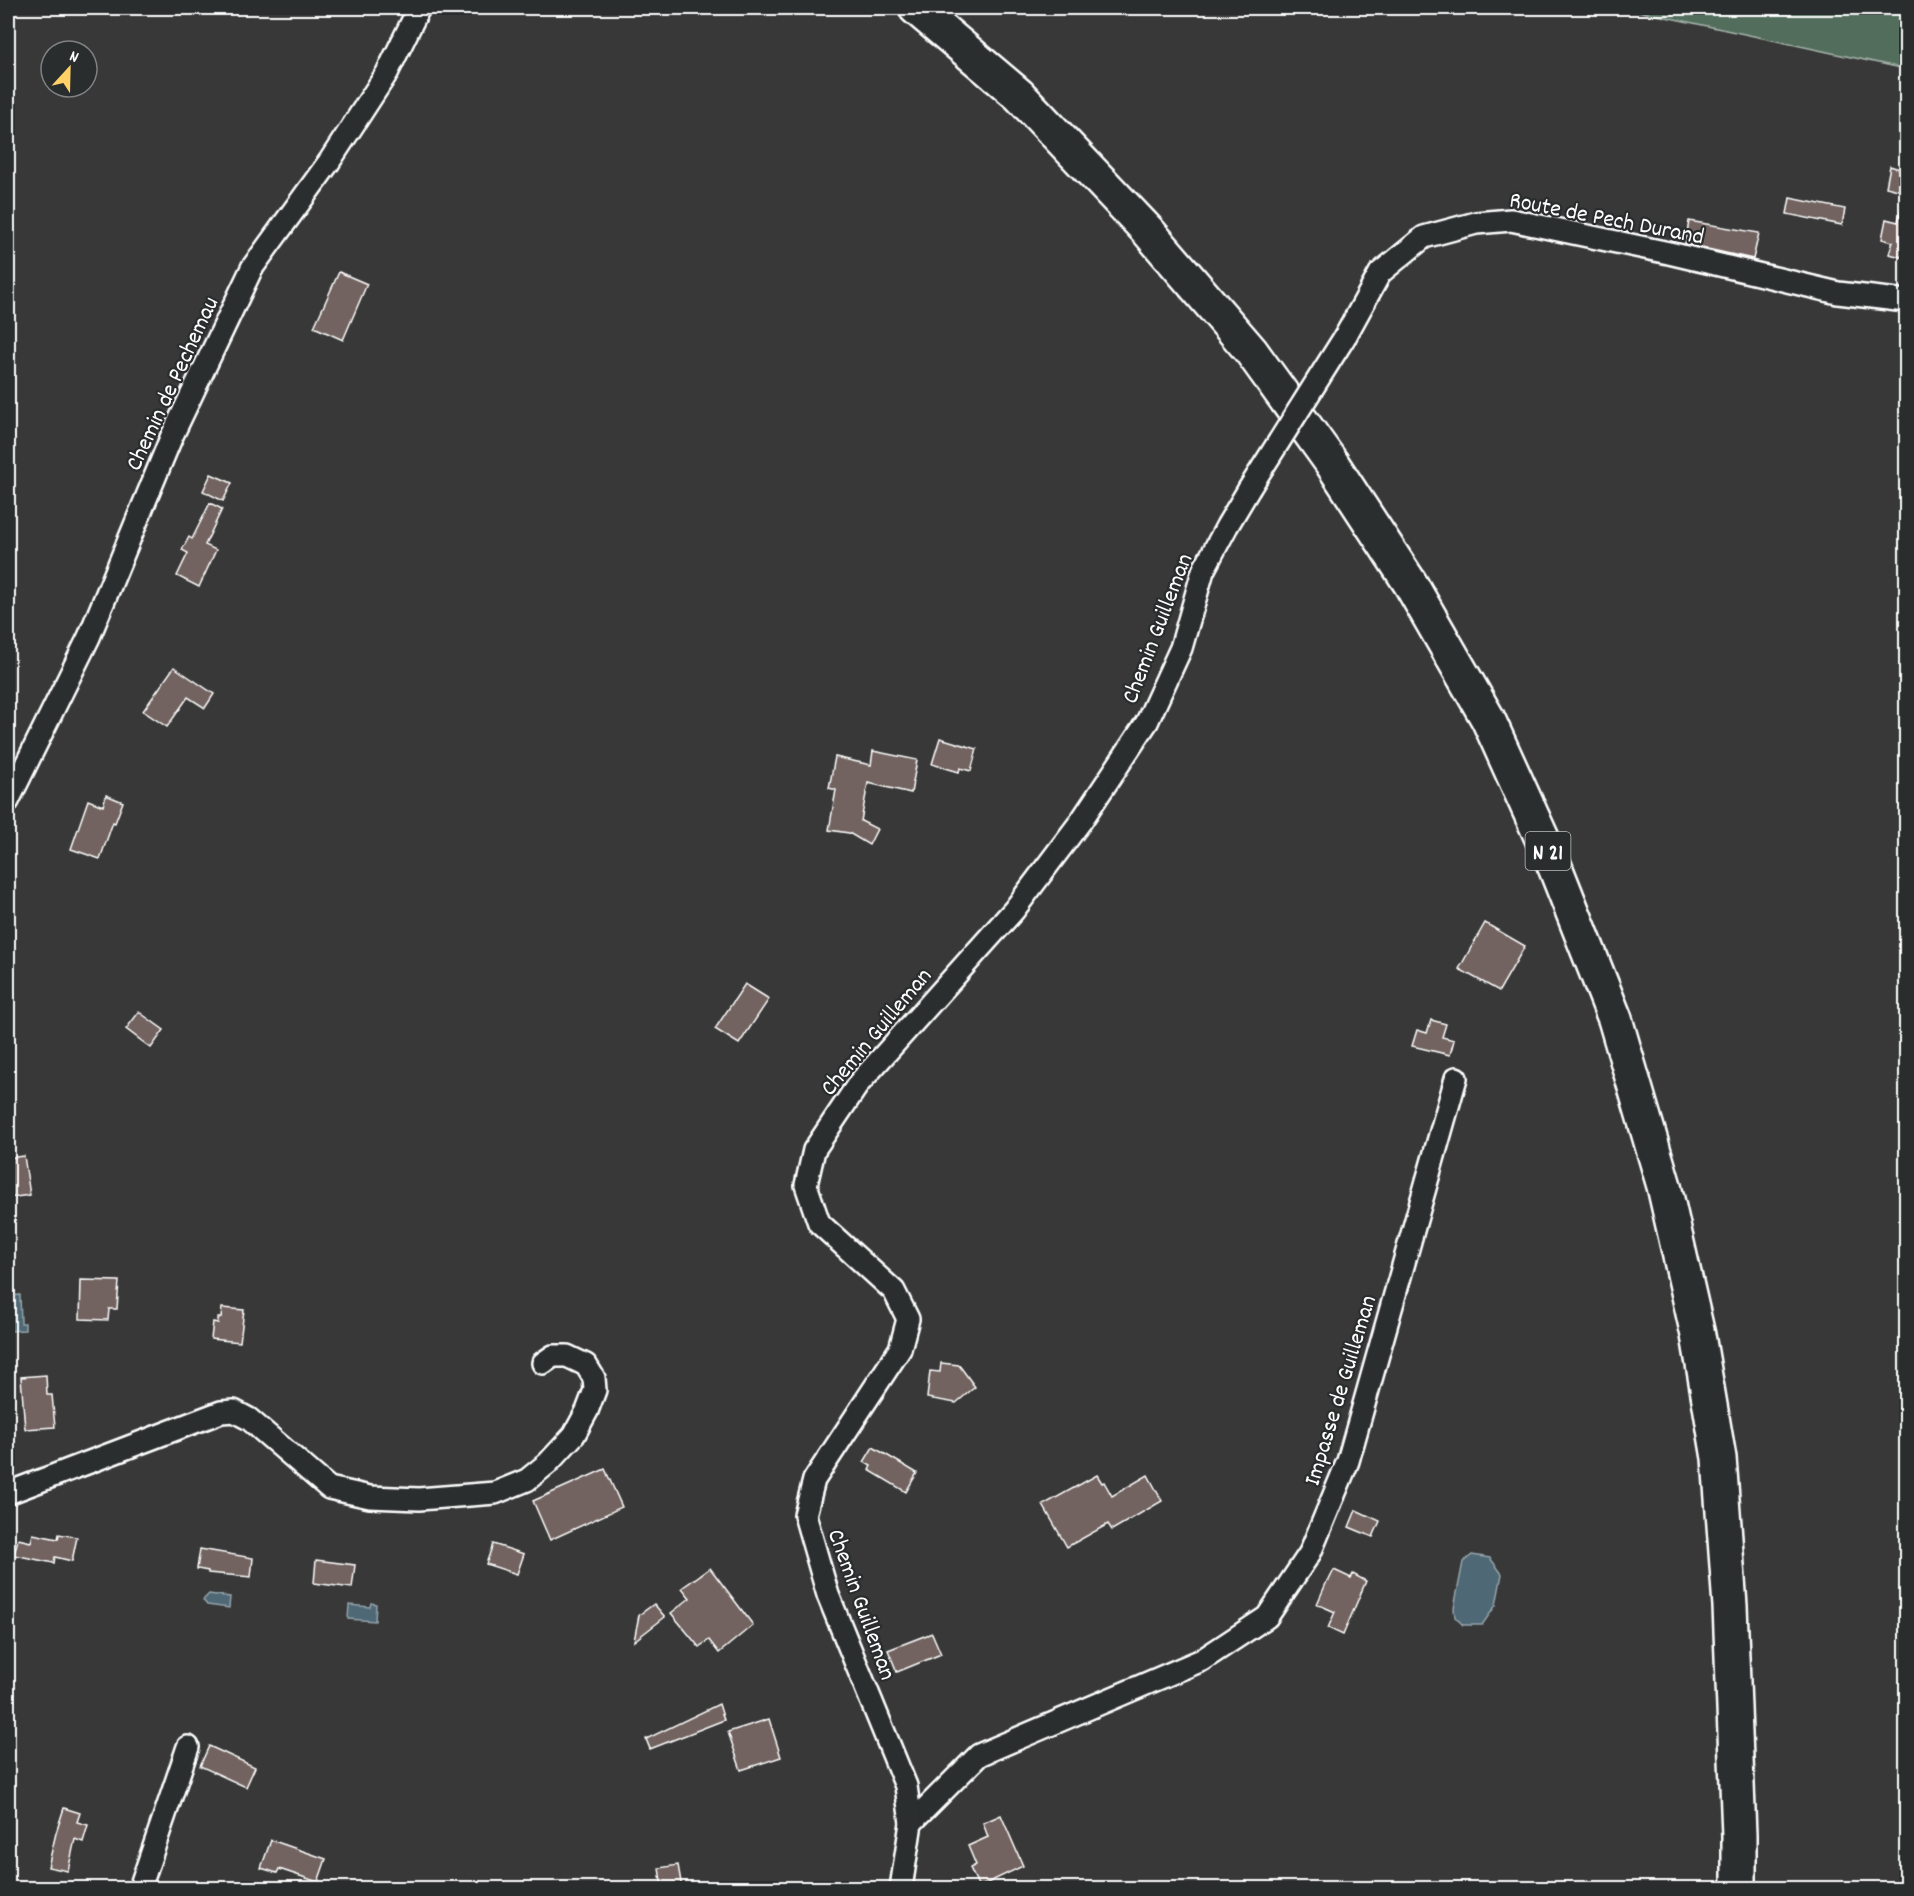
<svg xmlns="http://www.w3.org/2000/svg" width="1914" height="1896" viewBox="0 0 1914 1896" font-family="Dekko,sans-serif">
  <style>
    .green { fill: #526d5c; stroke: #a8b6ae; stroke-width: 1.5 }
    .water { fill: #4f6874; stroke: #95a4ac; stroke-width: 1.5 }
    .building { fill: #726460; stroke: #fff; stroke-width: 1.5 }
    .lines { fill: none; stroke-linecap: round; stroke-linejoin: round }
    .street-casing { stroke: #fff; stroke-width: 26 }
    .primary-casing { stroke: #fff; stroke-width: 38 }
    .street { stroke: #2a2d2e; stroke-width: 21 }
    .primary { stroke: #2a2d2e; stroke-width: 33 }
    .street-bridge-casing { stroke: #fff; stroke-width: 26; stroke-linecap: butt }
    .street-bridge { stroke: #2a2d2e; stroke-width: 21 }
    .labels { text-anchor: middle; stroke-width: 4.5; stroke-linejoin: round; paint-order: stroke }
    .shield { fill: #2a2d2e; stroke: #bfc0c0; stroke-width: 1.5 }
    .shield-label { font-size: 22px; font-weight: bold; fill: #fff }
    .street-label { font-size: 24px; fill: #fff; stroke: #2a2d2e }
  </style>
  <rect width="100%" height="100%" fill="#383838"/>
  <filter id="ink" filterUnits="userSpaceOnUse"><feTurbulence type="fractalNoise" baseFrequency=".0167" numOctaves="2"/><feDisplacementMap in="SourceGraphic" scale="12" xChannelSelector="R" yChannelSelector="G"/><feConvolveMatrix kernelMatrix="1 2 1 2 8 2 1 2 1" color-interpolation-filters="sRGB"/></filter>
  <g filter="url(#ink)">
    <path class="green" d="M 1624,8 L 1906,8 L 1906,69 Z"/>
    <g class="water">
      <path d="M 20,1295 L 21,1323 L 25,1323 L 25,1330 L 8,1331 L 8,1296 Z"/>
      <path d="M 1472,1555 L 1490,1558 L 1502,1574 L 1496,1605 L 1482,1625 L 1463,1625 L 1455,1617 L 1454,1608 L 1463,1562 Z"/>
      <path d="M 209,1594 L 230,1597 L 229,1608 L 207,1605 L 203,1600 Z"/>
      <path d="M 371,1603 L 376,1604 L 375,1621 L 348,1619 L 349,1605 L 370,1607 Z"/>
    </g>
    <g class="building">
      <path d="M 1890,166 L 1906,171 L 1906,192 L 1886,187 Z"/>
      <path d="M 1790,198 L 1845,209 L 1842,225 L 1787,214 Z"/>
      <path d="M 1901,209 L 1906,209 L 1906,258 L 1889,254 L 1893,242 L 1882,239 L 1886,219 L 1898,222 Z"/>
      <path d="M 1689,221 L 1759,233 L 1753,259 L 1685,244 Z"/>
      <path d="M 339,272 L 367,284 L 343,340 L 314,327 Z"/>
      <path d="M 211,474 L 232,483 L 223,501 L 203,491 Z"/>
      <path d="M 210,503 L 222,509 L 205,545 L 216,550 L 199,587 L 177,576 L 188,553 L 182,550 L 189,537 L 192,539 Z"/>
      <path d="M 174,667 L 214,694 L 205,708 L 188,697 L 167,727 L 143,711 Z"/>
      <path d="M 940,738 L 977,749 L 971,771 L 960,768 L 959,772 L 932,764 Z"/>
      <path d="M 873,751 L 917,760 L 911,793 L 868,783 L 861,821 L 877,829 L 869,845 L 849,833 L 829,830 L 836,790 L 829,788 L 835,757 L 871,765 Z"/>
      <path d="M 106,795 L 123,802 L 115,823 L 113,822 L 100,859 L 71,849 L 88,800 L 103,806 Z"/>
      <path d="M 1485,923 L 1525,946 L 1499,991 L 1459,969 Z"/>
      <path d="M 745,984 L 769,999 L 739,1044 L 715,1029 Z"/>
      <path d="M 139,1012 L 164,1030 L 151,1048 L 126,1029 Z"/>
      <path d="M 1431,1020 L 1446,1024 L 1442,1037 L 1454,1040 L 1450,1055 L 1412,1046 L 1417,1030 L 1427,1033 Z"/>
      <path d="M 24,1156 L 30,1195 L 8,1198 L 8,1158 Z"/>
      <path d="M 81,1280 L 119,1281 L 117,1309 L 109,1309 L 108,1320 L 80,1319 Z"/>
      <path d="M 222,1308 L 244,1310 L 240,1342 L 211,1339 L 213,1322 L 218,1323 L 218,1318 L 221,1318 Z"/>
      <path d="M 941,1363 L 959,1365 L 975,1387 L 956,1403 L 927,1398 L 930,1371 L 940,1372 Z"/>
      <path d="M 46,1375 L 47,1395 L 52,1395 L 55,1427 L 25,1429 L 21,1377 Z"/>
      <path d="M 873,1447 L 917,1473 L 906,1492 L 869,1470 L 871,1466 L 864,1462 Z"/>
      <path d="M 605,1469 L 622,1507 L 550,1540 L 533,1501 Z"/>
      <path d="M 1097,1475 L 1102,1483 L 1104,1482 L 1112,1496 L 1148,1475 L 1162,1501 L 1112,1530 L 1108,1524 L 1067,1547 L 1043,1505 Z"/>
      <path d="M 1356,1510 L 1380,1521 L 1373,1537 L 1349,1527 Z"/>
      <path d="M 33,1534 L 58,1539 L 59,1534 L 77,1537 L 72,1561 L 55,1557 L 54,1563 L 14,1555 L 18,1539 L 31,1542 Z"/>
      <path d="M 493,1544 L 524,1554 L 517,1574 L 486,1564 Z"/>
      <path d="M 200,1549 L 253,1558 L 251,1577 L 208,1573 L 208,1571 L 197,1569 Z"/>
      <path d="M 316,1560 L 355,1565 L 352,1588 L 314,1583 Z"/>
      <path d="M 710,1568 L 753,1625 L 719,1653 L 709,1640 L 699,1647 L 671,1613 L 690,1598 L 682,1588 Z"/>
      <path d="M 1334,1570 L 1351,1578 L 1353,1574 L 1366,1581 L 1343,1635 L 1328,1628 L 1335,1612 L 1317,1604 L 1328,1579 L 1329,1580 Z"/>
      <path d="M 654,1604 L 665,1617 L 634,1641 L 639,1615 Z"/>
      <path d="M 932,1633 L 941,1654 L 897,1672 L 888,1650 Z"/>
      <path d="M 719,1704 L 724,1720 L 650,1749 L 646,1739 Z"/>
      <path d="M 769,1719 L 781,1757 L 741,1770 L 728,1732 Z"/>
      <path d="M 209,1746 L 255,1767 L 246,1787 L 200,1766 Z"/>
      <path d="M 64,1808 L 80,1813 L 77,1822 L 88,1825 L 83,1842 L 75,1839 L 68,1871 L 48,1867 L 56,1833 Z"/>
      <path d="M 1001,1815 L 1023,1866 L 979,1887 L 970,1868 L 976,1865 L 968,1846 L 988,1837 L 983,1823 Z"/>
      <path d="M 271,1840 L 326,1859 L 318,1882 L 279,1869 L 277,1873 L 261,1868 Z"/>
      <path d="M 678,1865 L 682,1888 L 662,1888 L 659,1868 Z"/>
    </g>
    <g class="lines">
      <g class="street-casing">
        <g id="street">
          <path d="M 1346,335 L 1380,273 L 1424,237 L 1476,223 L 1511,220 L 1669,253 L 1838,293 L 1906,301"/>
          <path d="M 8,801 L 89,637 L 171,438 L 252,268 L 329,162 L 387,73 L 419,8"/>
          <path d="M 8,1493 L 221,1412 L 234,1411 L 249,1419 L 329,1488 L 370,1497 L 419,1499 L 495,1493 L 527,1480 L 548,1463 L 574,1435 L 587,1411 L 595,1390 L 594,1378 L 586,1365 L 567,1356 L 553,1356 L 543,1363"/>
          <path d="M 911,1823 L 979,1755 L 1202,1660 L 1267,1617 L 1310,1553 L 1348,1461 L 1456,1078"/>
          <path d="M 140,1888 L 188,1747"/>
          <path d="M 901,1888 L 911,1823 L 906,1786 L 828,1595 L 805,1515 L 814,1480 L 900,1349 L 908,1319 L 894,1291 L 819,1223 L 806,1185 L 814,1150 L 859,1083 L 1014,910 L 1081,821 L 1147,722 L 1181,648 L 1203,571 L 1227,526 L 1249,489"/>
        </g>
      </g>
      <g class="primary-casing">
        <path id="primary" d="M 916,8 L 1019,95 L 1148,231 L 1251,351 L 1331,462 L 1410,583 L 1488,719 L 1555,867 L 1615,1019 L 1664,1186 L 1698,1335 L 1719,1458 L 1730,1606 L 1739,1835 L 1739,1888"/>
      </g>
      <use href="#street" class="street"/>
      <use href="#primary" class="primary"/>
      <g class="street-bridge-casing">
        <path id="street-bridge" d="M 1249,489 L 1346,335"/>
      </g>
      <use href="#street-bridge" class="street-bridge"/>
    </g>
  </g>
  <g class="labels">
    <rect class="shield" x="1525.5" y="832" width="45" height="38" rx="4.5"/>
    <g class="shield-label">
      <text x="1548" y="859">N 21</text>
    </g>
    <g class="street-label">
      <text transform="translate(1607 217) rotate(11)" y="8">Route de Pech Durand</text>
      <text transform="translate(171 383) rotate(-65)" y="8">Chemin de Pechemau</text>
      <text transform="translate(1156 628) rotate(-69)" y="8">Chemin Guilleman</text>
      <text transform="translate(875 1031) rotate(-50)" y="8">Chemin Guilleman</text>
      <text transform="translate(1339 1390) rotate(-73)" y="8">Impasse de Guilleman</text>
      <text transform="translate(863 1604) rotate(70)" y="8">Chemin Guilleman</text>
    </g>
  </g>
  <rect width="1914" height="1896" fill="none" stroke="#2a2d2e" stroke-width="30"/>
  <rect x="15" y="15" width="1884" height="1866" fill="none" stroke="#fff" stroke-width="2" filter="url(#ink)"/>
  <g transform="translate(69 69) rotate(22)"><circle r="28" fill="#2a2d2e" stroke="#7f8182" stroke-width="1.5"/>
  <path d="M0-4.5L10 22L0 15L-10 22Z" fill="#ffd166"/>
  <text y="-9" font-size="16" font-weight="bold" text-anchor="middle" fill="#ffffff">N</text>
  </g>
</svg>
